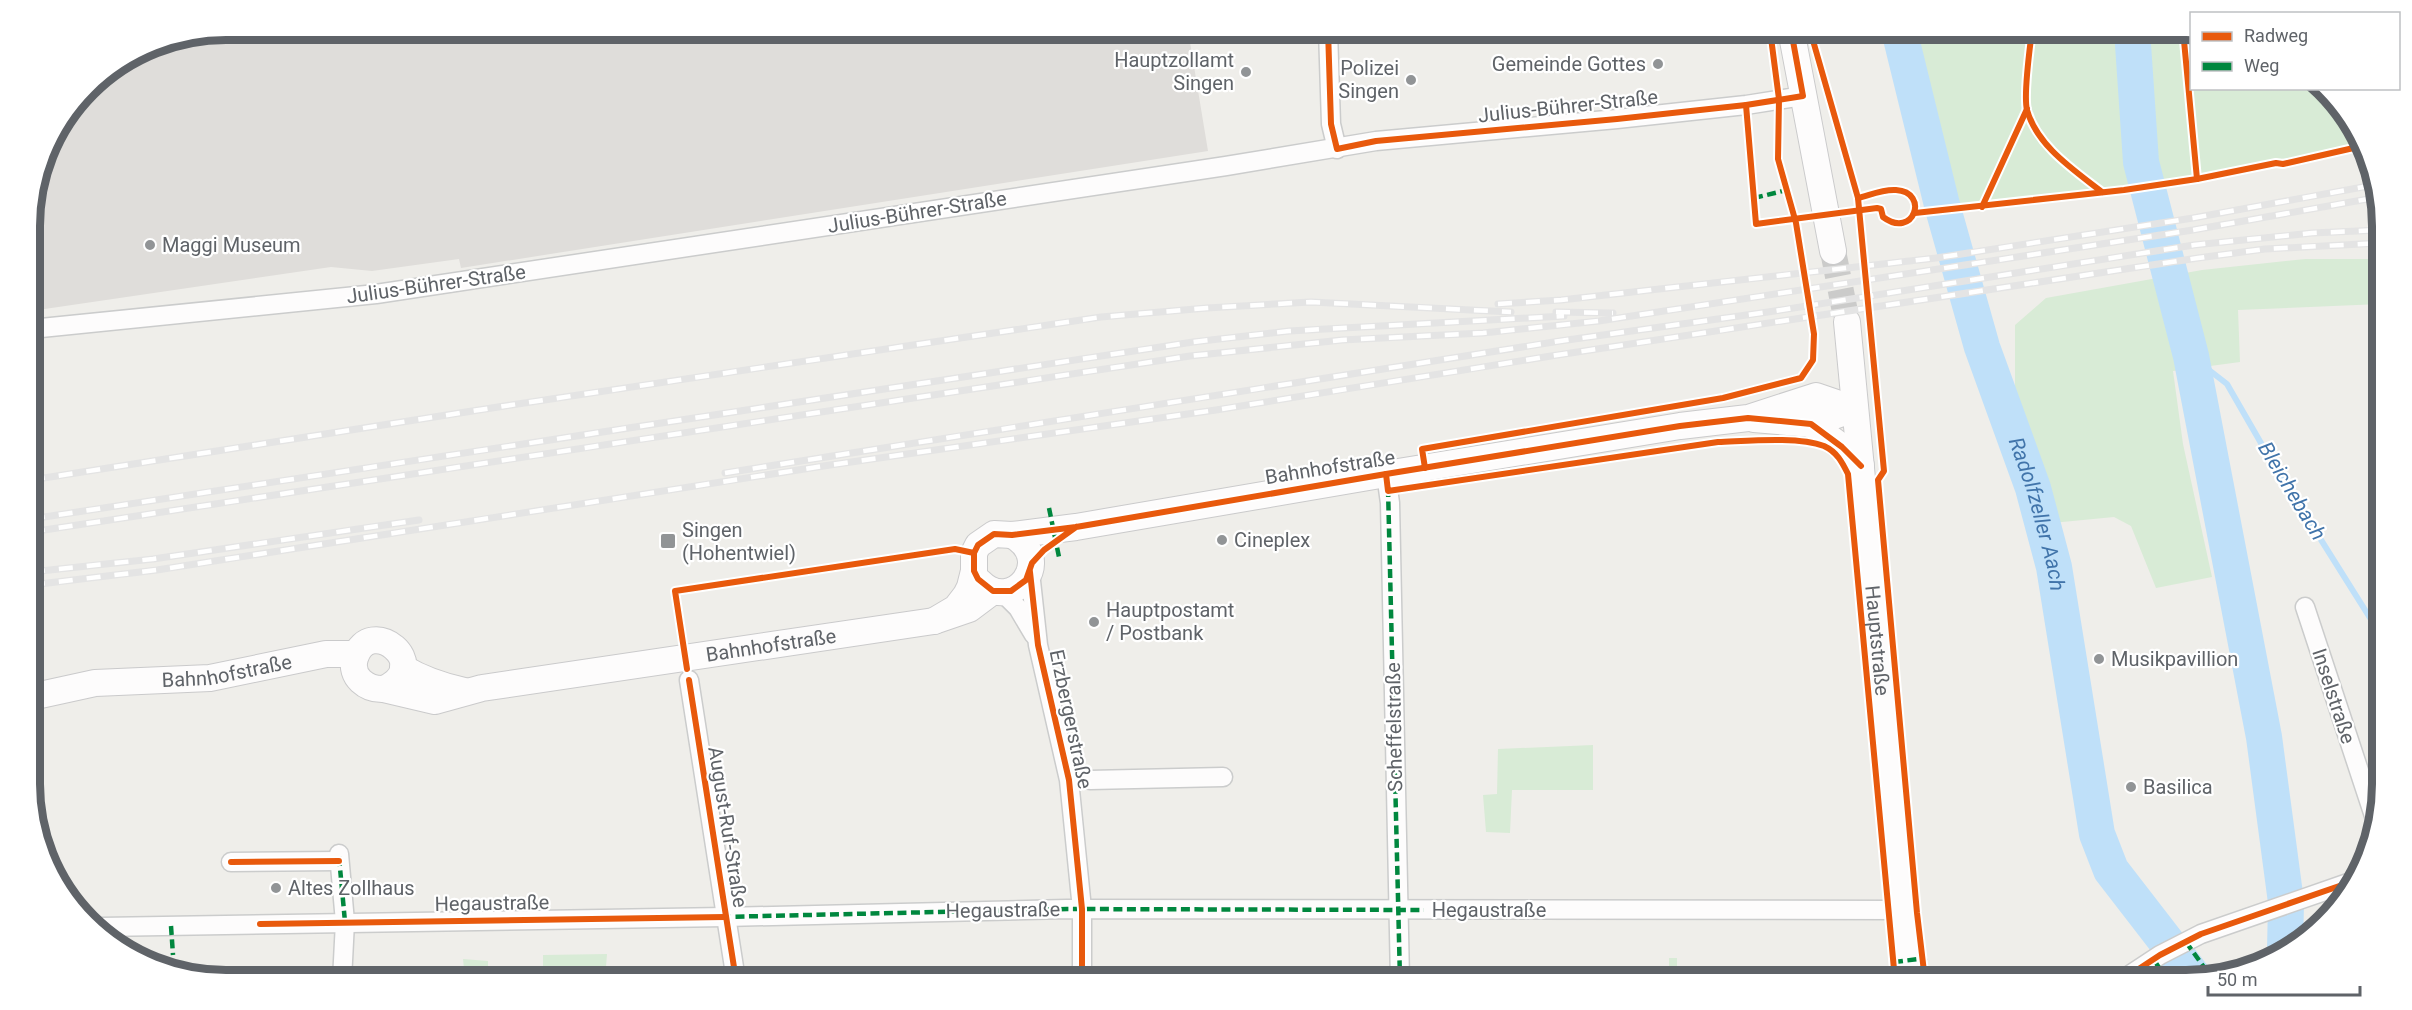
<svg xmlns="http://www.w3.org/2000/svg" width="2412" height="1010" viewBox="0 0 2412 1010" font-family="Roboto,sans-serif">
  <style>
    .industrial { fill: #dfddda }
    .green { fill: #d8ebd6 }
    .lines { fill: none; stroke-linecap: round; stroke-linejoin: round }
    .stream { stroke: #bfe0f9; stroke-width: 6 }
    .river { stroke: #bfe0f9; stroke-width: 36 }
    .secondary-tunnel { stroke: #cbcbca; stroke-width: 26; stroke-dasharray: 26 13; stroke-linecap: butt }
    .street-casing { stroke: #cbcccc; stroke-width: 21 }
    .secondary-casing { stroke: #cacacb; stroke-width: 28 }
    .street { stroke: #fdfcfc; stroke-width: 18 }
    .secondary { stroke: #fdfcfc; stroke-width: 26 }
    .rail-casing { stroke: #e4e4e4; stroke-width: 7 }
    .rail { stroke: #fff; stroke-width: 4.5; stroke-dasharray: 14; stroke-linecap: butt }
    .quiet { stroke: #00873e; stroke-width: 4.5; stroke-dasharray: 9 4.5; stroke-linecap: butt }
    .cycleway-casing { stroke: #fff; stroke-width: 10 }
    .cycleway { stroke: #e8590c; stroke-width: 6 }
    .poi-dot { fill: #919496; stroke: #fff; stroke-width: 2 }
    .labels { text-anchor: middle; stroke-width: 4.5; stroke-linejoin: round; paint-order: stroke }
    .poi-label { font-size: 20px; fill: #5f6368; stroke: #fff; text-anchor: start }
    .street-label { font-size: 20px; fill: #5f6368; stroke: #fff }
    .water-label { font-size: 21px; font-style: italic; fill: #4174aa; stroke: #fff }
    .rim { fill: none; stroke: #5f6368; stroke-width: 8 }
  </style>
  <rect width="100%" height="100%" fill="#efeeea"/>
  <path class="industrial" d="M 226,30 L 1188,30 L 1208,151 L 461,268 L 459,259 L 372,271 L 331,267 L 31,311 L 30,213 L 50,140 L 97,79 L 151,45 Z"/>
  <g class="green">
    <path d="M 1899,30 L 2191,31 L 2192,88 L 2317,89 L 2342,107 L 2358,147 L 2283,164 L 2276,163 C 2174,183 2070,199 1966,208 L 1942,205 Z"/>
    <path d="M 2305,259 L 2381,259 L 2381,304 L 2238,310 L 2240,362 L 2173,371 L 2183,444 L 2212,577 L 2156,588 L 2131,526 L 2114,517 L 2052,523 L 2015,401 L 2015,325 L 2046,298 L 2202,270 Z"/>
    <path d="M 1593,745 L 1593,790 L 1512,790 L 1510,833 L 1486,832 L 1483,795 L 1497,794 L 1498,749 Z"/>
    <path d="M 607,954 L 605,980 L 543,980 L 543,955 Z"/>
    <path d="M 1669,958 L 1677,958 L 1677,969 L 1692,970 L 1692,980 L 1657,980 L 1657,970 L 1669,970 Z"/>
    <path d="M 173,959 L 185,961 L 186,972 L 151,965 L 145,960 Z"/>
    <path d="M 463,959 L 488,961 L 488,980 L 465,980 Z"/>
  </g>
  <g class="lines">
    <g class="stream">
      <path d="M 2377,316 L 2381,316"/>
      <path d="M 2191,356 L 2227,384 L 2269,457 L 2382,637"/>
    </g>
    <g class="river">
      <path id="s1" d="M 1899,30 L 1942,205 L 1982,347 L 2033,488 L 2054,567 L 2097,834 L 2111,870 L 2196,980"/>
      <path d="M 2132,30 L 2141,162 L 2191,356 L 2264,737 L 2286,902 L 2285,950"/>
    </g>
    <path class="secondary-tunnel" d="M 1833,251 L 1847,322"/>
    <g class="street-casing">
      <g id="street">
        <path d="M 1328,30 L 1331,124 L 1337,149"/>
        <path d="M 31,329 L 376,294 L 1226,166 L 1376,141 L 1617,119 L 1746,105 L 1803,96"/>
        <path d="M 1386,474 L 1390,503 L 1400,980"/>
        <path d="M 1030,572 L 1038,645 L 1069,780 L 1082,909 L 1082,980"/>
        <path d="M 1002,592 L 1018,608 L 1034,635"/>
        <path d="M 2305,607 L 2375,819"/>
        <path d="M 689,680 L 736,980"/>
        <path d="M 1090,780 L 1223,777"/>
        <path d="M 339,854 L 345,922 L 342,980"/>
        <path d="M 231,862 L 339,861"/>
        <path d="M 101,927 L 725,917 L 1067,909 L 1904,910"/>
        <path d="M 2122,980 L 2160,955 L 2201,934 L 2348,883"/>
      </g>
    </g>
    <g class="secondary-casing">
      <g id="secondary">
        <path d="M 1791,30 L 1833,251"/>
        <path id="s2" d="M 1847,322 L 1910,980"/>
        <path d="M 1754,419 L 1811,424 L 1854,409"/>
        <path d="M 1811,424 L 1842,447 L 1861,466"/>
        <path d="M 980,582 C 1012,615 1057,560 1012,535"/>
        <path d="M 934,621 L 956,608 L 966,595 L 970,587 L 974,571 L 974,553 L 978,545 L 994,534 L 1012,535 L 1076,527 L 1386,474 L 1680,426 L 1748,418 L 1816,396 L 1854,409"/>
        <path d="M 403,668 C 423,680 441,686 464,691"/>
        <path id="s3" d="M 384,689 C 436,665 369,613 355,658 C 349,677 367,690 384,689 L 435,701 L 482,688 L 934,621 L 969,609 L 993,591"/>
        <path id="s4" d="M 31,697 L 95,683 L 210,678 L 326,654 L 356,654"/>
      </g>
    </g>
    <use href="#street" class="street"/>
    <use href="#secondary" class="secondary"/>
    <g class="rail-casing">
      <g id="rail">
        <path d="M 1498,304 L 1561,300 L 1936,258 L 2193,218 L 2374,185"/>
        <path d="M 1556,312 L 1613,313"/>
        <path d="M 725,473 L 1560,341 L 1768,312 L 2194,245 L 2312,233 L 2380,230"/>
        <path d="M 31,480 L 511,405 L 1101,317 L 1207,308 L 1311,302 L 1511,312"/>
        <path d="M 31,519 L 1193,342 L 1289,331 L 1564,316"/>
        <path d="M 31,532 L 1190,356 L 1342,340 L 1483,333 L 1599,321 L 2193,230 L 2379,197"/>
        <path d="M 31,572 L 153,559 L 419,520"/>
        <path d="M 31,585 L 157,570 L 830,465 L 1216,410 L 1551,356 L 2198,258 L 2265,249 L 2380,243"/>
      </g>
    </g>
    <use href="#rail" class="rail"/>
    <g class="quiet">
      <path d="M 1754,198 L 1787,190"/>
      <path d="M 1388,488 L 1400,980"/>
      <path d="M 1049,508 L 1059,557"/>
      <path d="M 339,857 L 345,922"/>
      <path d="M 722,917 L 1067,909 L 1424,910"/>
      <path d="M 171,926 L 173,955"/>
      <path d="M 2186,942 L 2211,977"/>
      <path d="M 2154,960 L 2167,980"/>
      <path d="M 1894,962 L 1927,958"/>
    </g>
    <g class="cycleway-casing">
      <g id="cycleway">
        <path d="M 1328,30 L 1331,124 L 1337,149 L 1376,141 L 1617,119 L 1746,105 L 1803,96 L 1791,30"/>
        <path d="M 1810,30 L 1858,198 L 1884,471 L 1878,480 L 1917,913 L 1925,980"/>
        <path d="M 2032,30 C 2030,48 2023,94 2027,110 C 2037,146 2074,170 2102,192"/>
        <path d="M 2183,30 L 2197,179"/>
        <path d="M 1746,105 L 1756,224 L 1877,208 L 1881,209 L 1883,217 C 1914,240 1930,192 1896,190 C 1883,189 1870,195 1858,198"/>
        <path d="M 1982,207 L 2027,109"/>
        <path d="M 1915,213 L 2124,190 L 2197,179 L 2276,163 L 2283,164 L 2358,147"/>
        <path d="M 1425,468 L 1422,449 L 1723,398 L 1801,378 L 1813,360 L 1814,334 L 1796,223 L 1778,159 L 1779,99 L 1770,30"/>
        <path d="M 1386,474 L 1388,491 L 1718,442 C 1747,441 1798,436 1824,446 C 1837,452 1842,462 1848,474 L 1895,980"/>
        <path d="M 1076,527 L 1044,550 L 1032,563 L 1026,580 L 1011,591 L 993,591 L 978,579 L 974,571 L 974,553 L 978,545 L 994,534 L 1012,535 L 1076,527 L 1386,474 L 1680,426 L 1748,418 L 1811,424 L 1842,447 L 1861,466"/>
        <path d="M 1030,572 L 1038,645 L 1069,780 L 1082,909 L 1082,980"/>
        <path d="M 687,669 L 675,591 L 955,549 L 974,553"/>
        <path d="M 689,680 L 736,980"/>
        <path d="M 231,862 L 339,861"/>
        <path d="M 260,924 L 725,917"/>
        <path d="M 2122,980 L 2160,955 L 2201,934 L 2348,883"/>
      </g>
    </g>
    <use href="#cycleway" class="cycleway"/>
  </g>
  <g class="poi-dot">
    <circle cx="1658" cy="64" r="6"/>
    <circle cx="1246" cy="72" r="6"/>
    <circle cx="1411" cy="80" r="6"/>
    <circle cx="150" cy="245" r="6"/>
    <circle cx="1222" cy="540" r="6"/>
    <rect x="660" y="533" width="16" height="16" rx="3"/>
    <circle cx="1094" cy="622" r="6"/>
    <circle cx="2099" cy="659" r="6"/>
    <circle cx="2131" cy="787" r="6"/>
    <circle cx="276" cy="888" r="6"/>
  </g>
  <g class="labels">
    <g class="poi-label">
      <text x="1234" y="67" text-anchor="end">Hauptzollamt<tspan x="1234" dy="23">Singen</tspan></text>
      <text x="1646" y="71" text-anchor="end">Gemeinde Gottes</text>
      <text x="1399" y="75" text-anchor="end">Polizei<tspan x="1399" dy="23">Singen</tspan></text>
      <text x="162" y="252">Maggi Museum</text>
      <text x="682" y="537">Singen<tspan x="682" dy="23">(Hohentwiel)</tspan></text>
      <text x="1234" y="547">Cineplex</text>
      <text x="1106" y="617">Hauptpostamt<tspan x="1106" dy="23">/ Postbank</tspan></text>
      <text x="2111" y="666">Musikpavillion</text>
      <text x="2143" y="794">Basilica</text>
      <text x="288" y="895">Altes Zollhaus</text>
    </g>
    <g class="street-label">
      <text transform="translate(1568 106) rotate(-6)" y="7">Julius-Bührer-Straße</text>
      <text transform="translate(917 212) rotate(-9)" y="7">Julius-Bührer-Straße</text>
      <text transform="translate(436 284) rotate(-8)" y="7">Julius-Bührer-Straße</text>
      <text transform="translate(1330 467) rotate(-9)" y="7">Bahnhofstraße</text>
      <text dy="7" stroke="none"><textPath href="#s2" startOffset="320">Hauptstraße</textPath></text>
      <text dy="7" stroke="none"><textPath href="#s3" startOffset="546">Bahnhofstraße</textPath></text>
      <text dy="7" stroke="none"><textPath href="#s4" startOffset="198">Bahnhofstraße</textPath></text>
      <text transform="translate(2334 696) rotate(72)" y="7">Inselstraße</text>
      <text transform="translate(1071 719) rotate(78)" y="7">Erzbergerstraße</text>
      <text transform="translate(1394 727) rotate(-91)" y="7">Scheffelstraße</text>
      <text transform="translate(728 827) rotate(81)" y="7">August-Ruf-Straße</text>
      <text transform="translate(492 903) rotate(-1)" y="7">Hegaustraße</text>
      <text transform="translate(1003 910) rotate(-1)" y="7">Hegaustraße</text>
      <text x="1489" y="917">Hegaustraße</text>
    </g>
    <g class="water-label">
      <text transform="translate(2292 491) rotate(59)" y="7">Bleichebach</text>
      <text dy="7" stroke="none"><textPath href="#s1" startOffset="504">Radolfzeller Aach</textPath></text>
    </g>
  </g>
  <path d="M0 0H2412V1010H0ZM226 40H2186A186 186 0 0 1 2372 226V784A186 186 0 0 1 2186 970H226A186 186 0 0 1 40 784V226A186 186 0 0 1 226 40Z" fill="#fff" fill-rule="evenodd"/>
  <path class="rim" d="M226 40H2186A186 186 0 0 1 2372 226V784A186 186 0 0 1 2186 970H226A186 186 0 0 1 40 784V226A186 186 0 0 1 226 40Z"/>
  <rect x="2190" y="12" width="210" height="78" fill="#ffffff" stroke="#bfc1c3" stroke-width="1.5"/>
  <rect x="2202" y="32" width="30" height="9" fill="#e8590c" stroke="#bfc1c3" stroke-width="1.5"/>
  <text x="2244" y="42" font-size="18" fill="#5f6368">Radweg</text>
  <rect x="2202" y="62" width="30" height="9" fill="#00873e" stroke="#bfc1c3" stroke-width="1.5"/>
  <text x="2244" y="72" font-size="18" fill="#5f6368">Weg</text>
  <path d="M2208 986v9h152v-9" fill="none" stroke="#5f6368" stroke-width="3"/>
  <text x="2217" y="986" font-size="18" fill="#5f6368" stroke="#ffffff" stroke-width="4.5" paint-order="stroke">50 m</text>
</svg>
